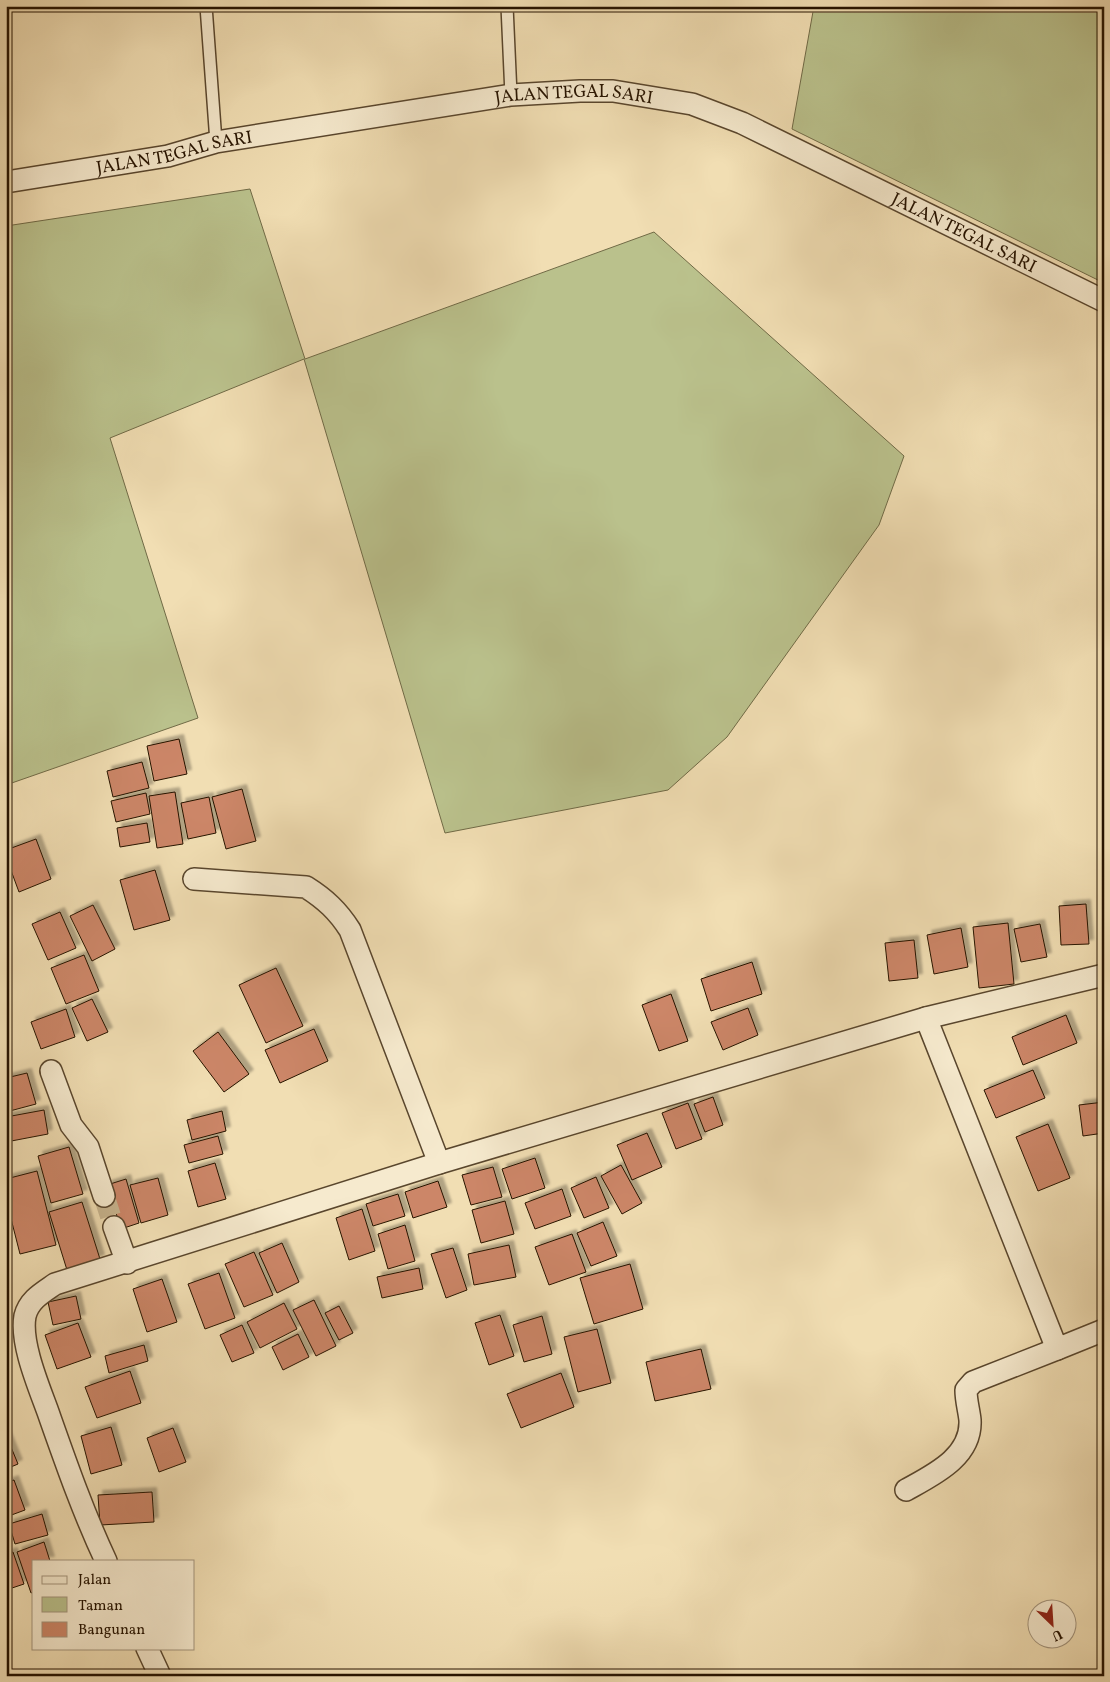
<svg xmlns="http://www.w3.org/2000/svg" width="1110" height="1682" viewBox="0 0 1110 1682" font-family="Vollkorn,serif">
  <style>
    .green { fill: #bac18c; stroke: #706a46 }
    .building { fill: #cc8667; stroke: #261300; filter: url(#shadow) }
    .lines { fill: none; stroke-linecap: round; stroke-linejoin: round }
    .minor-tunnel { stroke: #c8b58f; stroke-width: 21; stroke-dasharray: 21 11; stroke-linecap: butt }
    .service-casing { stroke: #59462d; stroke-width: 14 }
    .minor-casing { stroke: #59462d; stroke-width: 24 }
    .service { stroke: #f6eace; stroke-width: 11 }
    .minor { stroke: #f6eace; stroke-width: 21 }
    .labels { text-anchor: middle; stroke-width: 5; stroke-linejoin: round; paint-order: stroke }
    .street-label { font-size: 18px; fill: #261300; stroke: #f6eace }
  </style>
  <defs>
    <filter id="shadow"><feDropShadow dx="4.5" dy="-4.5" stdDeviation="1" flood-color="#0004"/></filter>
  </defs>
  <rect width="100%" height="100%" fill="#f1deb3"/>
  <filter id="stains"><feTurbulence type="fractalNoise" baseFrequency=".004" numOctaves="4"/><feColorMatrix values="0 0 0 0 .2 0 0 0 0 .09 0 0 0 0 .02 0 0 0 .5 -.17"/></filter>
  <radialGradient id="worn" r=".72"><stop offset=".6" stop-color="#630" stop-opacity="0"/><stop offset="1" stop-color="#630" stop-opacity=".3"/></radialGradient>
  <g class="green">
    <path d="M 814,6 L 1104,6 L 1104,283 L 792,129 Z"/>
    <path d="M 250,189 L 305,359 L 654,232 L 904,456 L 879,525 L 727,737 L 668,790 L 445,833 L 304,359 L 110,438 L 198,718 L 6,785 L 6,226 Z"/>
  </g>
  <g class="building">
    <path d="M 179,739 L 187,774 L 154,781 L 147,746 Z"/>
    <path d="M 142,762 L 149,788 L 113,797 L 107,771 Z"/>
    <path d="M 242,789 L 256,841 L 226,849 L 212,797 Z"/>
    <path d="M 175,792 L 183,844 L 157,848 L 149,796 Z"/>
    <path d="M 146,793 L 150,814 L 116,822 L 111,801 Z"/>
    <path d="M 209,797 L 216,833 L 188,839 L 181,803 Z"/>
    <path d="M 147,823 L 150,842 L 120,847 L 117,828 Z"/>
    <path d="M 36,839 L 51,879 L 19,892 L 6,857 L 6,850 Z"/>
    <path d="M 155,870 L 170,920 L 134,930 L 120,880 Z"/>
    <path d="M 1086,904 L 1089,944 L 1061,945 L 1059,906 Z"/>
    <path d="M 93,905 L 115,949 L 92,961 L 70,916 Z"/>
    <path d="M 60,912 L 76,948 L 48,960 L 32,924 Z"/>
    <path d="M 1008,923 L 1014,984 L 979,988 L 973,927 Z"/>
    <path d="M 1040,924 L 1047,957 L 1021,962 L 1014,929 Z"/>
    <path d="M 961,928 L 968,967 L 934,974 L 927,935 Z"/>
    <path d="M 914,940 L 918,978 L 889,981 L 885,943 Z"/>
    <path d="M 84,955 L 99,991 L 66,1004 L 51,968 Z"/>
    <path d="M 752,962 L 762,994 L 711,1011 L 701,979 Z"/>
    <path d="M 276,968 L 303,1026 L 266,1043 L 239,985 Z"/>
    <path d="M 671,994 L 688,1041 L 659,1051 L 642,1005 Z"/>
    <path d="M 92,999 L 108,1032 L 87,1041 L 72,1008 Z"/>
    <path d="M 748,1008 L 758,1035 L 723,1050 L 711,1022 Z"/>
    <path d="M 66,1009 L 75,1037 L 41,1049 L 31,1022 Z"/>
    <path d="M 1066,1015 L 1077,1043 L 1023,1065 L 1012,1037 Z"/>
    <path d="M 314,1029 L 328,1061 L 280,1083 L 265,1050 Z"/>
    <path d="M 218,1032 L 249,1074 L 224,1092 L 193,1051 Z"/>
    <path d="M 1033,1070 L 1045,1098 L 996,1118 L 984,1090 Z"/>
    <path d="M 27,1073 L 36,1104 L 6,1112 L 6,1078 Z"/>
    <path d="M 713,1097 L 723,1125 L 705,1132 L 694,1104 Z"/>
    <path d="M 1104,1102 L 1104,1133 L 1083,1136 L 1079,1105 Z"/>
    <path d="M 688,1103 L 702,1139 L 676,1149 L 662,1113 Z"/>
    <path d="M 44,1110 L 48,1134 L 6,1142 L 6,1117 Z"/>
    <path d="M 222,1111 L 226,1131 L 192,1140 L 187,1120 Z"/>
    <path d="M 1048,1124 L 1070,1178 L 1038,1191 L 1016,1137 Z"/>
    <path d="M 647,1133 L 662,1167 L 632,1180 L 617,1145 Z"/>
    <path d="M 218,1136 L 223,1154 L 189,1163 L 184,1145 Z"/>
    <path d="M 69,1147 L 83,1194 L 51,1203 L 38,1156 Z"/>
    <path d="M 535,1158 L 545,1188 L 512,1199 L 502,1169 Z"/>
    <path d="M 215,1163 L 226,1199 L 198,1207 L 188,1171 Z"/>
    <path d="M 621,1165 L 642,1203 L 622,1214 L 601,1176 Z"/>
    <path d="M 493,1167 L 502,1197 L 471,1205 L 462,1175 Z"/>
    <path d="M 37,1171 L 56,1245 L 20,1254 L 6,1199 L 6,1179 Z"/>
    <path d="M 596,1177 L 609,1208 L 584,1218 L 571,1188 Z"/>
    <path d="M 158,1178 L 168,1215 L 141,1223 L 130,1185 Z"/>
    <path d="M 126,1179 L 139,1223 L 121,1229 L 107,1185 Z"/>
    <path d="M 438,1181 L 447,1207 L 413,1218 L 405,1192 Z"/>
    <path d="M 562,1189 L 571,1216 L 535,1229 L 525,1203 Z"/>
    <path d="M 398,1194 L 405,1216 L 373,1226 L 366,1204 Z"/>
    <path d="M 505,1201 L 514,1234 L 481,1243 L 472,1210 Z"/>
    <path d="M 82,1202 L 100,1259 L 67,1270 L 49,1212 Z"/>
    <path d="M 362,1209 L 375,1251 L 349,1260 L 336,1218 Z"/>
    <path d="M 603,1222 L 617,1256 L 591,1266 L 577,1233 Z"/>
    <path d="M 405,1225 L 415,1261 L 388,1269 L 378,1234 Z"/>
    <path d="M 572,1234 L 586,1272 L 549,1285 L 535,1247 Z"/>
    <path d="M 282,1243 L 299,1282 L 277,1293 L 259,1253 Z"/>
    <path d="M 509,1245 L 516,1277 L 474,1285 L 468,1254 Z"/>
    <path d="M 453,1248 L 467,1290 L 446,1298 L 431,1254 Z"/>
    <path d="M 254,1252 L 273,1295 L 244,1307 L 225,1264 Z"/>
    <path d="M 630,1264 L 643,1309 L 594,1324 L 580,1278 Z"/>
    <path d="M 419,1268 L 423,1289 L 382,1298 L 377,1277 Z"/>
    <path d="M 219,1273 L 235,1318 L 205,1329 L 188,1284 Z"/>
    <path d="M 162,1279 L 177,1322 L 147,1332 L 133,1289 Z"/>
    <path d="M 76,1296 L 81,1319 L 53,1325 L 48,1302 Z"/>
    <path d="M 314,1300 L 336,1346 L 316,1356 L 293,1310 Z"/>
    <path d="M 284,1303 L 297,1329 L 260,1348 L 247,1322 Z"/>
    <path d="M 339,1306 L 353,1333 L 339,1340 L 325,1313 Z"/>
    <path d="M 500,1315 L 514,1356 L 489,1365 L 475,1323 Z"/>
    <path d="M 542,1316 L 552,1354 L 524,1362 L 513,1325 Z"/>
    <path d="M 78,1323 L 91,1357 L 57,1369 L 45,1335 Z"/>
    <path d="M 242,1325 L 254,1353 L 232,1362 L 220,1335 Z"/>
    <path d="M 597,1329 L 611,1383 L 578,1392 L 564,1337 Z"/>
    <path d="M 298,1334 L 309,1357 L 283,1370 L 272,1347 Z"/>
    <path d="M 144,1345 L 148,1361 L 109,1373 L 105,1356 Z"/>
    <path d="M 701,1349 L 711,1389 L 655,1401 L 646,1362 Z"/>
    <path d="M 130,1371 L 141,1403 L 97,1418 L 85,1387 Z"/>
    <path d="M 561,1373 L 574,1407 L 521,1428 L 507,1394 Z"/>
    <path d="M 111,1427 L 122,1465 L 91,1474 L 81,1436 Z"/>
    <path d="M 173,1428 L 186,1462 L 159,1472 L 147,1438 Z"/>
    <path d="M 6,1435 L 18,1464 L 6,1469 Z"/>
    <path d="M 14,1480 L 25,1510 L 6,1517 L 6,1483 Z"/>
    <path d="M 152,1492 L 154,1522 L 100,1525 L 98,1495 Z"/>
    <path d="M 42,1514 L 48,1535 L 15,1544 L 9,1524 Z"/>
    <path d="M 44,1542 L 50,1561 L 34,1561 L 34,1592 L 31,1593 L 17,1552 Z"/>
    <path d="M 13,1552 L 24,1584 L 6,1590 L 6,1554 Z"/>
  </g>
  <g class="lines">
    <path class="minor-tunnel" d="M 104,1196 L 114,1227"/>
    <g class="service-casing">
      <g id="service">
        <path d="M 206,6 L 216,142"/>
        <path d="M 507,6 L 511,95"/>
      </g>
    </g>
    <g class="minor-casing">
      <g id="minor">
        <path id="s1" d="M 6,182 L 168,156 L 216,142 L 511,95 L 580,91 L 613,91 L 692,104 L 742,123 L 1104,301"/>
        <path d="M 194,879 L 306,887 C 325,899 338,911 350,930 L 439,1163"/>
        <path d="M 926,1018 L 1057,1349 L 1104,1330"/>
        <path d="M 51,1071 L 71,1125 L 88,1147 L 104,1196"/>
        <path d="M 114,1227 L 127,1263"/>
        <path d="M 906,1490 C 933,1475 972,1457 970,1420 C 969,1410 966,1401 966,1390 L 973,1382 L 1057,1349"/>
        <path d="M 106,1561 C 83,1512 66,1463 48,1412 C 39,1387 20,1343 25,1316 C 29,1300 42,1293 55,1284 L 439,1163 L 926,1018 L 1104,975"/>
        <path d="M 147,1648 L 160,1676"/>
      </g>
    </g>
    <use href="#service" class="service"/>
    <use href="#minor" class="minor"/>
  </g>
  <g class="labels">
    <g class="street-label">
      <text dy="6" stroke="none"><textPath href="#s1" startOffset="576">JALAN TEGAL SARI</textPath></text>
      <text dy="6" stroke="none"><textPath href="#s1" startOffset="171">JALAN TEGAL SARI</textPath></text>
      <text dy="6" stroke="none"><textPath href="#s1" startOffset="996">JALAN TEGAL SARI</textPath></text>
    </g>
  </g>
  <rect width="1110" height="1682" fill="none" stroke="#f1deb3" stroke-width="25"/>
  <rect x="8" y="8" width="1095" height="1667" fill="none" stroke="#261300" stroke-width="2.5"/>
  <rect x="12" y="12" width="1085" height="1657" fill="none" stroke="#261300"/>
  <rect x="32" y="1560" width="162" height="90" fill="#f6eace" stroke="#a3947c"/>
  <rect x="42" y="1576" width="25" height="8" fill="#f6eace" stroke="#a3947c"/>
  <text x="78" y="1584" font-size="15" fill="#261300">Jalan</text>
  <rect x="42" y="1597" width="25" height="15" fill="#bac18c" stroke="#a3947c"/>
  <text x="78" y="1610" font-size="15" fill="#261300">Taman</text>
  <rect x="42" y="1622" width="25" height="15" fill="#cc8667" stroke="#a3947c"/>
  <text x="78" y="1634" font-size="15" fill="#261300">Bangunan</text>
  <g transform="translate(1052 1624) rotate(155)"><circle r="24" fill="#f6eace" stroke="#a3947c"/>
  <path d="M0-4L9 19L0 12L-9 19Z" fill="#8f2418"/>
  <text y="-8" font-size="14" font-weight="bold" text-anchor="middle" fill="#261300">U</text>
  </g>
  <rect width="100%" height="100%" filter="url(#stains)"/>
  <rect width="100%" height="100%" fill="url(#worn)"/>
</svg>
